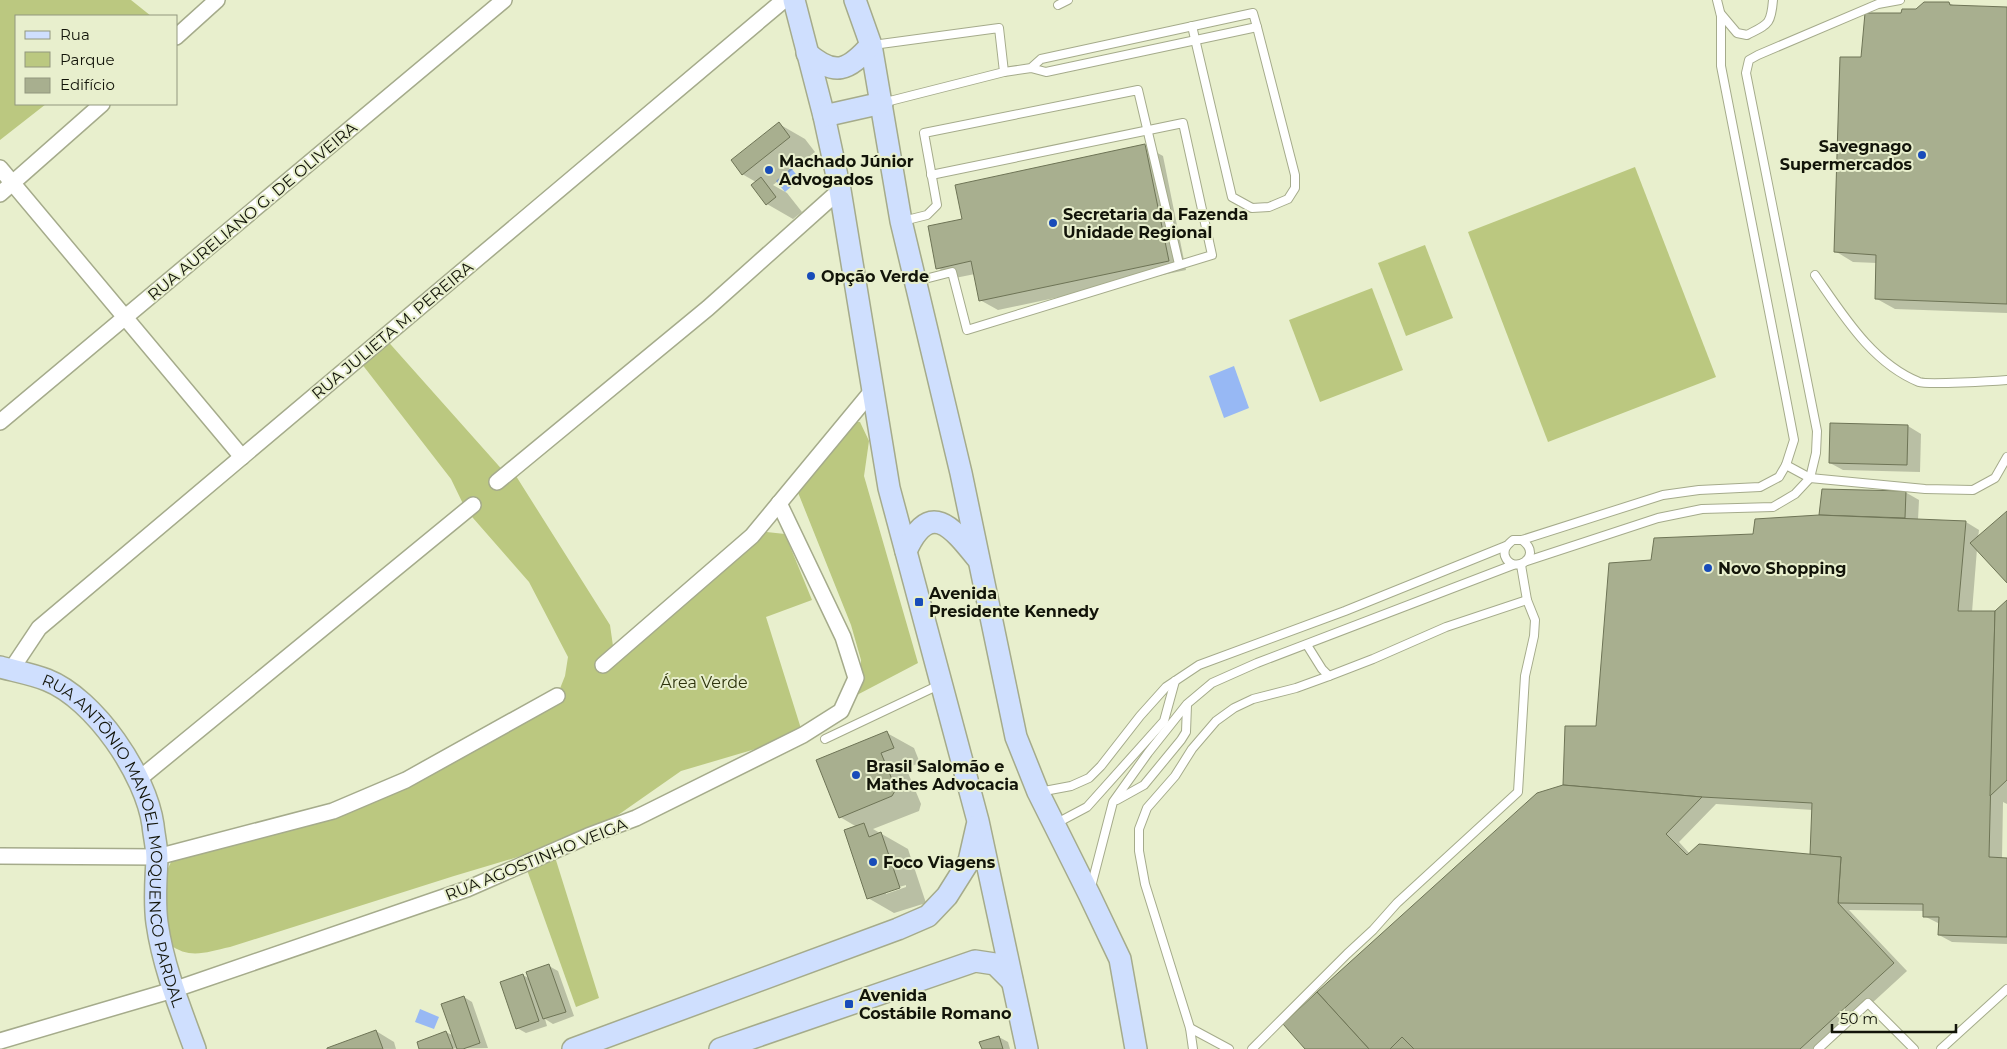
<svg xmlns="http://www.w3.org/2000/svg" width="2007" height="1049" viewBox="0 0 2007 1049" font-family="Montserrat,sans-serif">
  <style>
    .green { fill: #bbc880 }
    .water { fill: #97b8f4 }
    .shadow { fill: #0003; fill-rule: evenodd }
    .building { fill: #a8af8f; stroke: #6e7456 }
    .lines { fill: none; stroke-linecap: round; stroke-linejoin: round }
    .lane-casing { stroke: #a5ab8b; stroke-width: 10 }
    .street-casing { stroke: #a5ab8b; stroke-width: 18 }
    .secondary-casing { stroke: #a5ab8b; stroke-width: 24 }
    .lane { stroke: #fff; stroke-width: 8 }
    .street { stroke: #fff; stroke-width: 15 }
    .secondary { stroke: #cfdffe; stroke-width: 21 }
    .poi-dot { fill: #184cb9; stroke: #e8efcd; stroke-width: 2 }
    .labels { text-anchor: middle; stroke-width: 4; stroke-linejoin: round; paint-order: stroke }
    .poi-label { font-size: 16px; font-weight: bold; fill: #121409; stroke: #e8efcd; text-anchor: start }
    .street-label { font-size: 16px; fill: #121409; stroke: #e8efcd }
    .park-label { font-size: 16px; fill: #2f350e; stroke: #e8efcd }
  </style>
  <rect width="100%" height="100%" fill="#e8efcd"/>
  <g class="green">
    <path d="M 0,0 L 131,0 L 151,16 L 16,16 L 16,104 L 46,104 L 0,140 Z"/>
    <path d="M 1635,167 L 1716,377 L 1548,442 L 1468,232 Z"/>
    <path d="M 1425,245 L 1453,318 L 1406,336 L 1378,263 Z"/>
    <path d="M 1372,288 L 1403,370 L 1320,402 L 1289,320 Z"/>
    <path d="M 384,337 L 506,474 L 516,476 L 610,625 L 615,660 L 758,531 L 785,534 L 812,600 L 766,617 L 803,735 L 681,771 L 588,836 L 454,876 L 230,947 C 206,952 190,960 169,944 L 163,879 L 171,862 L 191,849 L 367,797 L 557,696 L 565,676 L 568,657 L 529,582 L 466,510 L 451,479 L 358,359 Z"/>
    <path d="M 845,422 L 860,422 L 869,441 L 864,476 L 918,663 L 855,696 L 861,681 L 861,660 L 851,625 L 795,485 Z"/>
    <path d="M 555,857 L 599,998 L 576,1007 L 527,870 Z"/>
  </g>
  <g class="water">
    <path d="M 791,168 L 800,179 L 785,192 L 776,181 Z"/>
    <path d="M 1234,366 L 1249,408 L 1224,418 L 1209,376 Z"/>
    <path d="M 420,1009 L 439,1017 L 434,1029 L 415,1022 Z"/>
  </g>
  <g class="shadow">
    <path d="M 1949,3 L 1955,6 L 2007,9 L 2007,313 L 1895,309 L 1877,299 L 1877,263 L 1853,262 L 1835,251 L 1862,59 L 1902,15 Z"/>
    <path d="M 779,124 L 805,139 L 815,152 L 773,185 L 787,193 L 802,212 L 793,219 L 767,204 L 756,182 L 742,174 Z"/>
    <path d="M 1145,146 L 1163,156 L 1186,270 L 998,310 L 980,300 L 975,274 L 955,278 L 938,268 L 963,220 Z"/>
    <path d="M 1831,424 L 1908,426 L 1921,434 L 1920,472 L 1843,470 L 1830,463 Z"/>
    <path d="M 1823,490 L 1905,492 L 1919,500 L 1918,520 L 1966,522 L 1979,530 L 1978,538 L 2007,513 L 2007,581 L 1977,549 L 1972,612 L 1995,612 L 2007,601 L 2007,804 L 2003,802 L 2002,859 L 2007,859 L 2007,944 L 1952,942 L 1939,935 L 1940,924 L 1924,916 L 1924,911 L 1849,910 L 1907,971 L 1822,1049 L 1307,1049 L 1564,786 L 1598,727 L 1652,561 L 1820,516 ZM 1716,804 L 1813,810 L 1812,857 L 1690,854 L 1679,842 Z"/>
    <path d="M 887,733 L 914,748 L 920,763 L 906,768 L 921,804 L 919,811 L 873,829 L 908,849 L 926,903 L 894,913 L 868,898 L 857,827 L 840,817 ZM 906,885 L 906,887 L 886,894 L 886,891 Z"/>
    <path d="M 549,966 L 558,971 L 574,1016 L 553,1024 L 545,1019 L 547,1026 L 526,1033 L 517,1028 L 523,975 L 530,979 Z"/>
    <path d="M 464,997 L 472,1002 L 488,1048 L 421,1049 L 446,1032 L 454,1036 Z"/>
    <path d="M 376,1031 L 394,1042 L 396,1049 L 329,1049 Z"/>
    <path d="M 999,1037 L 1008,1042 L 1010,1049 L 983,1049 Z"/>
  </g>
  <g class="building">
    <path d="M 1924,2 L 1949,2 L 1950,5 L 2007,7 L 2007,304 L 1875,299 L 1876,255 L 1834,252 L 1840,57 L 1861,57 L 1865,13 L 1901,13 L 1902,9 L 1916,9 Z"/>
    <path d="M 779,122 L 790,137 L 742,175 L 731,160 Z"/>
    <path d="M 1145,144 L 1169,261 L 979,301 L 971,261 L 936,269 L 928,226 L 962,219 L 955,185 Z"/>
    <path d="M 761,177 L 776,197 L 766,205 L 751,185 Z"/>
    <path d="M 1830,423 L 1908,425 L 1907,465 L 1829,463 Z"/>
    <path d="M 1822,489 L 1906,491 L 1905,518 L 1819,515 Z"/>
    <path d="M 2007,511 L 2007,583 L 1970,543 Z"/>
    <path d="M 1819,515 L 1966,521 L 1958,611 L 1995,611 L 1989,857 L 2007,858 L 2007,937 L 1938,935 L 1939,917 L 1923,917 L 1923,904 L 1838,903 L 1841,857 L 1810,855 L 1812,803 L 1702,797 L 1563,785 L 1565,726 L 1596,726 L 1609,563 L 1651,560 L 1654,538 L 1753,534 L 1755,519 Z"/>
    <path d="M 2007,600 L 2007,780 L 1990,796 L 1995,611 Z"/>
    <path d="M 887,731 L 894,748 L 881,753 L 896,789 L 892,796 L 839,818 L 816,760 Z"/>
    <path d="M 1563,785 L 1702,797 L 1666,834 L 1687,855 L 1699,844 L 1841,857 L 1838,903 L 1894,963 L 1800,1049 L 1414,1049 L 1402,1037 L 1390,1049 L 1369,1049 L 1317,992 L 1537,793 Z"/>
    <path d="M 864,823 L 869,837 L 881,832 L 900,888 L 867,899 L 844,830 Z"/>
    <path d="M 549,964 L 566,1012 L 543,1019 L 526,972 Z"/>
    <path d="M 523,974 L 539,1021 L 516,1029 L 500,982 Z"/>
    <path d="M 1317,992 L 1369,1049 L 1305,1049 L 1283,1024 Z"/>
    <path d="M 464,996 L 480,1043 L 463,1049 L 457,1049 L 441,1004 Z"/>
    <path d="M 376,1030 L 383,1049 L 327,1049 L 327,1048 Z"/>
    <path d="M 446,1031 L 453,1049 L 419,1049 L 417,1042 Z"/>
    <path d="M 999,1036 L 1003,1049 L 982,1049 L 979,1042 Z"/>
    <path d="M 1402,1037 L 1414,1049 L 1390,1049 Z"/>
  </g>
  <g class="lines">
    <g class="lane-casing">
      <g id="lane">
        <path d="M 1058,5 L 1068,0"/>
        <path d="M 1721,14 L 1737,33 L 1747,35 C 1768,24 1771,25 1773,0"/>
        <path d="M 1192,26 L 1232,197 L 1252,208 L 1269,207 L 1288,199 L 1295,188 L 1295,175 L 1257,27"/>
        <path d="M 873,45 L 999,28 L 1004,72 L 882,103"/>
        <path d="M 1004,72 L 1031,68 L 1046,72 L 1257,27 L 1253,13 L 1041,59 L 1031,68"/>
        <path d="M 903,221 L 927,215 L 937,205 L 924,133 L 1138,90 L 1179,264"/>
        <path d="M 1815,275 C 1843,315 1872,363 1919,382 C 1927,385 1995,381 2007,380"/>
        <path d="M 917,281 L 952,272 L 967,330 L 1212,255 L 1183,123 L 931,175"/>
        <path d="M 1786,465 L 1810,478 L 1925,489 L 1973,490 L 1995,478 L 2007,457"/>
        <path d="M 1522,540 C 1545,557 1512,576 1505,556 C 1503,549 1507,545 1513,540 L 1522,540 L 1663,495 L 1699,490 L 1760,487 L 1779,477 L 1786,465 L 1794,440 L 1785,393 L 1721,66 L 1721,16 L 1717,0"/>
        <path d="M 1527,561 L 1658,518 L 1702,509 L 1773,507 L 1795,494 L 1810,478 L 1816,453 L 1817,431 L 1746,73 L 1749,60 L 1758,55 L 1878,4 L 1900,0"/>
        <path d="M 1307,645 L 1322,669 L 1329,676"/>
        <path d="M 825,739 L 939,685"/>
        <path d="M 1039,792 L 1071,786 L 1089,778 L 1101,766 L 1140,716 L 1166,687 L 1199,665 L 1345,611 L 1506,546"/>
        <path d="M 1117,800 L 1144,785 L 1181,740 L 1186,732 L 1187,705"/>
        <path d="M 1055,824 L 1087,807 L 1164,721 L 1175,681"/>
        <path d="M 1091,887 L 1113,802 L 1148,753 L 1187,704 L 1212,683 L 1257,663 L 1513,565"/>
        <path d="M 1190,1028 L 1229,1049"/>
        <path d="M 1193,1049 L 1190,1028 L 1145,884 L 1139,851 L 1139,829 L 1147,808 L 1175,776 L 1192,749 L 1216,721 L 1234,708 L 1253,699 L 1296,688 L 1329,676 L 1373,659 L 1446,627 L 1527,600"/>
        <path d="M 1252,1049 L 1347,954 L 1373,930 L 1397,903 L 1518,792 L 1525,676 L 1534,636 L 1535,620 L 1527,600 L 1521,565"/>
        <path d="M 1818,1049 L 1868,1003 L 1914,1049"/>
        <path d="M 1941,1049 L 2007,989"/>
      </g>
    </g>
    <g class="street-casing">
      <g id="street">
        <path d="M 176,37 L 217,0"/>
        <path d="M 0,168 L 242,457"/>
        <path d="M 0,194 L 102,104"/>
        <path d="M 0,422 L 504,0"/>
        <path d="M 497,482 L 708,308 L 840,190"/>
        <path d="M 603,665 L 752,536 L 872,391"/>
        <path d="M 11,670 L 39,628 L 784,0"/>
        <path d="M 139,779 L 473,505"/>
        <path d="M 0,856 L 157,857 L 333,811 L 406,780 L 557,696"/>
        <path d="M 0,1041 L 173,990 L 467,889 L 588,836 L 636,818 L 803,735 L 841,711 L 856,678 L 843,637 L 779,503"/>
      </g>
    </g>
    <g class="secondary-casing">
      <g id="secondary">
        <path d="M 794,0 L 824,116 L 840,190 L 889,488 L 978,821 L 1027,1049"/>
        <path d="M 855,0 L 871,45 L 901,221 L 961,473 L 1016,737 L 1038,792 L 1089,894 L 1120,959 L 1136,1049"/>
        <path d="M 807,53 C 835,77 848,71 871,45"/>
        <path d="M 824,116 L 882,103"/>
        <path d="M 906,551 C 930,499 952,527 977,558"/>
        <path id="s1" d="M 0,667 C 15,671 32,674 47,680 C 95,699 146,775 153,825 C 154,836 157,847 157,859 C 156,880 154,901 157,923 C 163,966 180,1008 195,1049"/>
        <path d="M 573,1049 L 898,929 L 928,916 L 947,896 L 969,861 L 977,826"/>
        <path d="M 720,1049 L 975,961 L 995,964 L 1012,981"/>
      </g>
    </g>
    <use href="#lane" class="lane"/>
    <use href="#street" class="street"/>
    <use href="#secondary" class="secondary"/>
  </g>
  <g class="poi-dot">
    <circle cx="1922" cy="155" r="5"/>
    <circle cx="769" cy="170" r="5"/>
    <circle cx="1053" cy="223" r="5"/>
    <circle cx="811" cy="276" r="5"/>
    <circle cx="1708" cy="568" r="5"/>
    <rect x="914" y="597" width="10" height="10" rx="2.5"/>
    <circle cx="856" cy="775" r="5"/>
    <circle cx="873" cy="862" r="5"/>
    <rect x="844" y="999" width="10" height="10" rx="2.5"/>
  </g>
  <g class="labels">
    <g class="poi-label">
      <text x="1912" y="152" text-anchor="end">Savegnago<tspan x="1912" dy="18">Supermercados</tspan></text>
      <text x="779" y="167">Machado Júnior<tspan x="779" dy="18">Advogados</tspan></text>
      <text x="1063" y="220">Secretaria da Fazenda<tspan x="1063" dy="18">Unidade Regional</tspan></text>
      <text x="821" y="282">Opção Verde</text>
      <text x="1718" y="574">Novo Shopping</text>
      <text x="929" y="599">Avenida<tspan x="929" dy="18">Presidente Kennedy</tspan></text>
      <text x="866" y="772">Brasil Salomão e<tspan x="866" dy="18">Mathes Advocacia</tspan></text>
      <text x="883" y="868">Foco Viagens</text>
      <text x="859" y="1001">Avenida<tspan x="859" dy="18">Costábile Romano</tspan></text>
    </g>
    <g class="street-label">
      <text transform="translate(252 211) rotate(-40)" y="6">RUA AURELIANO G. DE OLIVEIRA</text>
      <text transform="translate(392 330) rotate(-40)" y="6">RUA JULIETA M. PEREIRA</text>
      <text dy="6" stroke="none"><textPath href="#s1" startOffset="232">RUA ANTÔNIO MANOEL MOQUENCO PARDAL</textPath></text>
      <text transform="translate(536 859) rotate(-22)" y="6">RUA AGOSTINHO VEIGA</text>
    </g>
    <g class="park-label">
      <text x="704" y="688">Área Verde</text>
    </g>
  </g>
  <rect x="15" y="15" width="162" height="90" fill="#e8efcd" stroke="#92977f"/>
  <rect x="25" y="31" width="25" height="8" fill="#cfdffe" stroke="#92977f"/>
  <text x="60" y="40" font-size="15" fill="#121409">Rua</text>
  <rect x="25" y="52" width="25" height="15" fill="#bbc880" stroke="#92977f"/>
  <text x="60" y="65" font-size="15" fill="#121409">Parque</text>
  <rect x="25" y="78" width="25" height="15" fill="#a8af8f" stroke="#92977f"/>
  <text x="60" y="90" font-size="15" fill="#121409">Edifício</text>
  <path d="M1832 1024v8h124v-8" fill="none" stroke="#121409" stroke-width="2.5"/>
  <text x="1840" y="1024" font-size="15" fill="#121409" stroke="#e8efcd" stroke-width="4" paint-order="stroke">50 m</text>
</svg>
